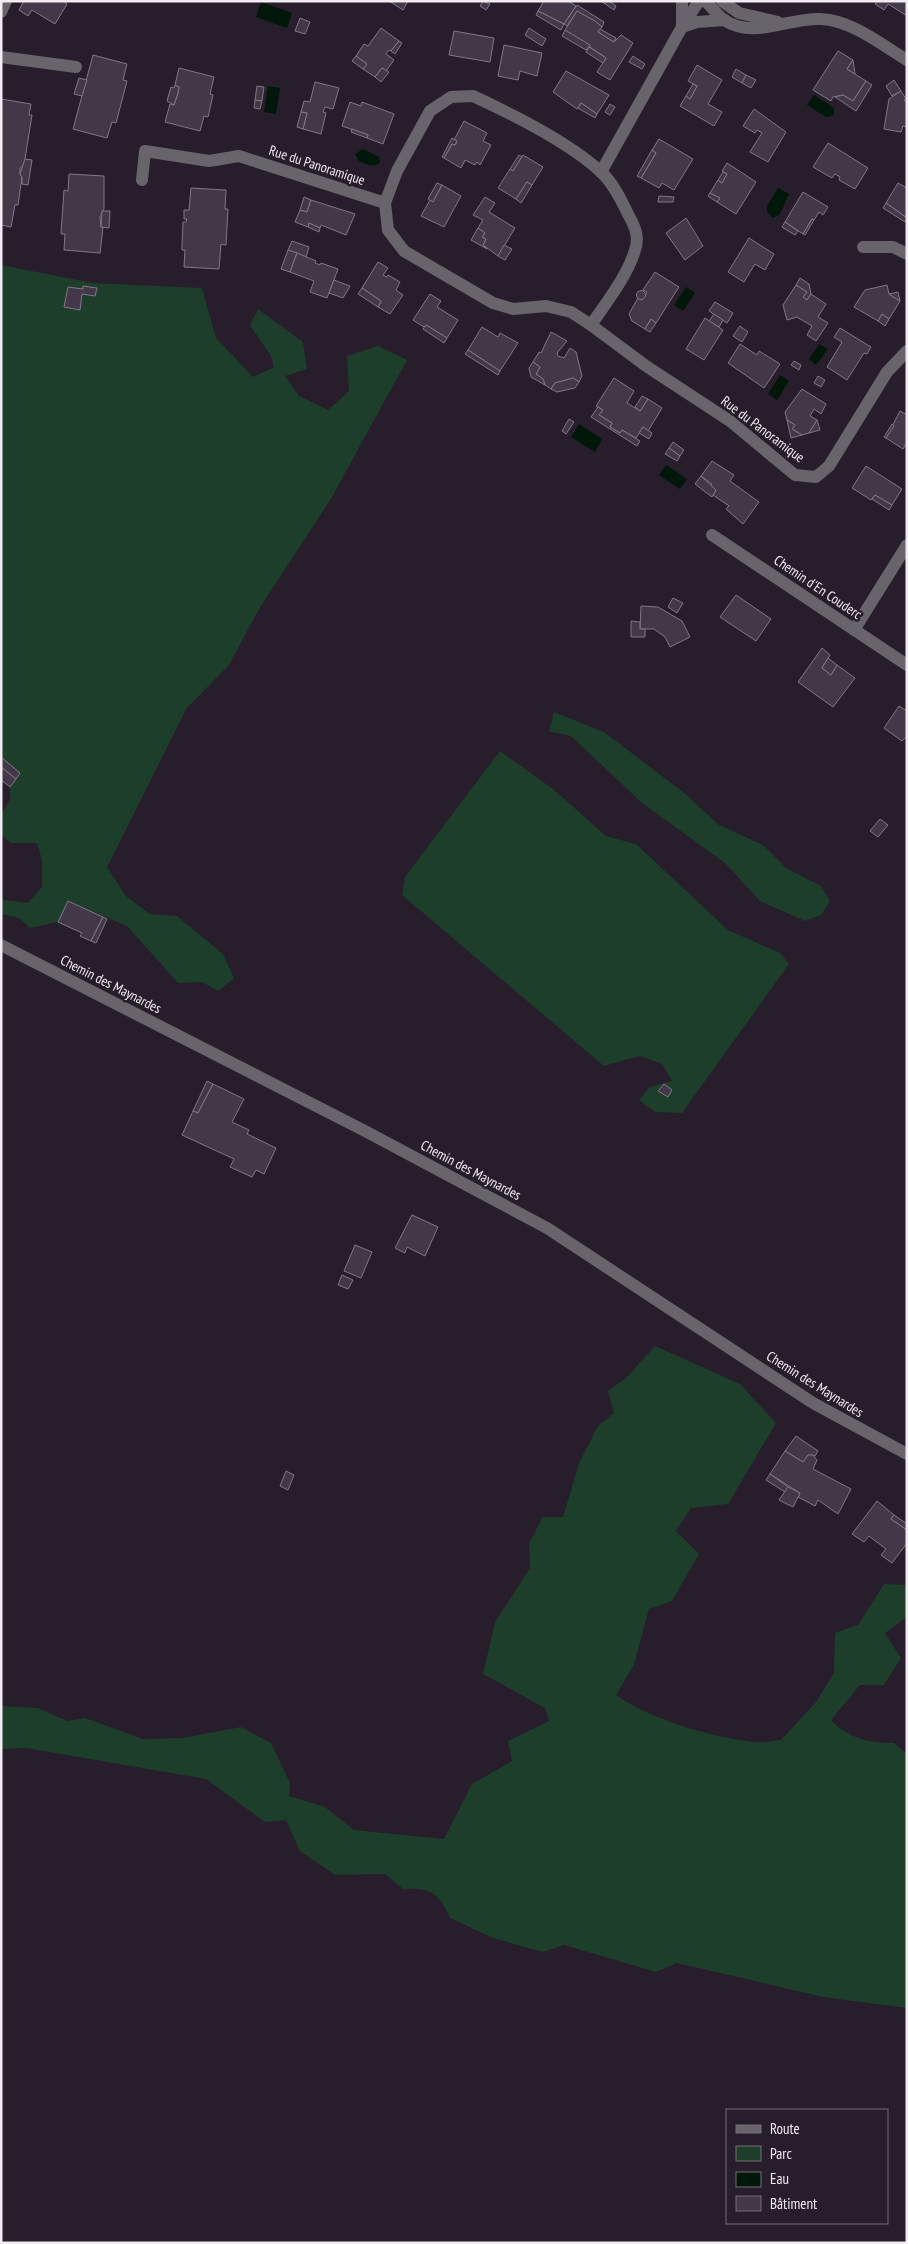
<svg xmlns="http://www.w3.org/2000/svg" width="908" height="2244" viewBox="0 0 908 2244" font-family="'PT Sans Narrow',sans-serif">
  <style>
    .green { fill: #1c3e2b }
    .water { fill: #001709 }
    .building { fill: #433847; stroke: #837787 }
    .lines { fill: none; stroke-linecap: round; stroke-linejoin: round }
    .minor { stroke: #69646b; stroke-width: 12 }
    .labels { text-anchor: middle; stroke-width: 5; stroke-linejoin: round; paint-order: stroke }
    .street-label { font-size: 14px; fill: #f2ebf4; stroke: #271d2b }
  </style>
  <rect width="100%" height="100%" fill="#271d2b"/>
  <g class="green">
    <path d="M 1,265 L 93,283 L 202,288 L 216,338 L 253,377 L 274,367 L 271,356 L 250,325 L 258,309 L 303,342 L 307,369 L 285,376 L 299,396 L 328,410 L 349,391 L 347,356 L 378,346 L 407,360 L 332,497 L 259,609 L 229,665 L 186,709 L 107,867 L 126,896 L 150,914 L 177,916 L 223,954 L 234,978 L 218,991 L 202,982 L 178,983 L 127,926 L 68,901 L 58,922 L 30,928 L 19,918 L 1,914 L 1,896 L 4,900 L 28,903 L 42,887 L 42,860 L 37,843 L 11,843 L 1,835 L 1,815 L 10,799 L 10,787 L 20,773 L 1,757 Z"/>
    <path d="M 554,712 L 604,732 L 683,792 L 719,825 L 763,845 L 786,868 L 821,886 L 830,901 L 821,915 L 805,921 L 760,901 L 725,863 L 642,803 L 571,736 L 549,731 Z"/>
    <path d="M 500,751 L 553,789 L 606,836 L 636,844 L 728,930 L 780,953 L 789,964 L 682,1113 L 655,1112 L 639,1100 L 650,1087 L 672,1081 L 662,1064 L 640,1056 L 604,1066 L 402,895 L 405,877 Z"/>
    <path d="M 655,1346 L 740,1384 L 776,1423 L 728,1504 L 691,1508 L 676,1531 L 699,1554 L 672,1601 L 649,1609 L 634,1665 L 616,1695 C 649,1719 714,1738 754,1742 C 763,1743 772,1741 781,1740 L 816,1702 L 834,1673 L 835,1633 L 858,1625 L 884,1584 L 907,1585 L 907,1617 L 885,1633 L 901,1658 L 884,1685 L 860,1685 L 831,1720 C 847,1738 870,1743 894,1743 L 907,1754 L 907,2008 L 823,1997 L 677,1963 L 656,1972 L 564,1945 L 543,1952 L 493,1938 L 450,1918 C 440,1894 430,1887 403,1889 L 385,1874 L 335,1875 L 300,1851 L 286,1820 L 265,1822 L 206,1779 L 26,1748 L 1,1749 L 1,1706 L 38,1708 L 67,1721 L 85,1718 L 143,1739 L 182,1738 L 241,1727 L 271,1743 L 290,1783 L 289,1796 L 325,1807 L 354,1830 L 444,1839 L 472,1784 L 512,1761 L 508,1741 L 549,1721 L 545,1708 L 483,1674 L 495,1622 L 530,1568 L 529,1543 L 543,1517 L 563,1517 L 579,1463 L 598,1426 L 614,1413 L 608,1391 L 626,1378 Z"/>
  </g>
  <g class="water">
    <path d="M 261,2 L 292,13 L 287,28 L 256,17 Z"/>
    <path d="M 268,86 L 280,88 L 276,114 L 264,112 Z"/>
    <path d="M 814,95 L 834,108 L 834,115 L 826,117 L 807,105 Z"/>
    <path d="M 363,149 L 379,157 L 380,162 C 374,169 366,164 359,161 L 355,154 Z"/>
    <path d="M 778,188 L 789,194 L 780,214 L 773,218 L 767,212 L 767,206 Z"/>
    <path d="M 686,287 L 695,293 L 683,311 L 674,305 Z"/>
    <path d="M 819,344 L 828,349 L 816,365 L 809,359 Z"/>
    <path d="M 780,375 L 789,381 L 777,400 L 768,394 Z"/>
    <path d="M 579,424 L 602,439 L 595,452 L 571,437 Z"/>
    <path d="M 666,465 L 687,479 L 680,489 L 659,475 Z"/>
  </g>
  <g class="building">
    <path d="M 24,1 L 63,1 L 67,4 L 55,24 L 32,10 L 28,16 L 19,10 Z"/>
    <path d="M 389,1 L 408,1 L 403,10 Z"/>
    <path d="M 483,1 L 490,4 L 486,10 L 480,6 Z"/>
    <path d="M 544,1 L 568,1 L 576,6 L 564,24 L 538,11 Z"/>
    <path d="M 601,1 L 609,1 L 616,6 L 614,10 Z"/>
    <path d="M 877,1 L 907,1 L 907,16 L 888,4 L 884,10 L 875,4 Z"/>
    <path d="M 577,5 L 604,22 L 602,27 L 577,11 L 567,26 L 564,24 Z"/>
    <path d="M 538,11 L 564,24 L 561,30 L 536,15 Z"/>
    <path d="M 577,11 L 595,21 L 602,27 L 598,32 L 614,42 L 621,35 L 633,43 L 610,80 L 597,72 L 606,58 L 565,30 Z"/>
    <path d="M 300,18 L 310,22 L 305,34 L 295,31 Z"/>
    <path d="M 381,28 L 399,41 L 391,51 L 389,50 L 386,54 L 394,60 L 386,71 L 382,68 L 375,77 L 363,69 L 367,64 L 356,56 L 364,44 L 368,46 Z"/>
    <path d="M 529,28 L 546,39 L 542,46 L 525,35 Z"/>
    <path d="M 600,29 L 616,38 L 614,42 L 598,32 Z"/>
    <path d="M 565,30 L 590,45 L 586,50 L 562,36 Z"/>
    <path d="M 454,31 L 494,38 L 490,62 L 449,55 Z"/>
    <path d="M 399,41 L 402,43 L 395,54 L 391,51 Z"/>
    <path d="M 504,45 L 542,53 L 537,76 L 520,71 L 518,80 L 498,76 Z"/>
    <path d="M 589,47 L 606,58 L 603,63 L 586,52 Z"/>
    <path d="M 838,51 L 853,60 L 847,69 L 866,81 L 853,101 L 843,95 L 833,97 L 831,101 L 813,90 Z"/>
    <path d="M 93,55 L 127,64 L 123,80 L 127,81 L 116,123 L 112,122 L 107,138 L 73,129 Z"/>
    <path d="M 356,56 L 367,64 L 363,69 L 352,61 Z"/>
    <path d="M 633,56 L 645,64 L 642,69 L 629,62 Z"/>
    <path d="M 853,60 L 855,74 L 847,69 Z"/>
    <path d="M 697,65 L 722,80 L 708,104 L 722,112 L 714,126 L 680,106 L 686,96 L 690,99 L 697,86 L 688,81 Z"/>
    <path d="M 179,68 L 214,77 L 210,94 L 213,95 L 208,117 L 204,116 L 200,131 L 165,122 L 170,104 L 174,105 L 178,93 L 179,87 L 175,85 Z"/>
    <path d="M 382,68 L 389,72 L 381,82 L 375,77 Z"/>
    <path d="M 736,69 L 746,75 L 742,83 L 732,77 Z"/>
    <path d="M 566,71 L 609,95 L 597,114 L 581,103 L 577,109 L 553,92 Z"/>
    <path d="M 746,75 L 756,80 L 751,88 L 742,83 Z"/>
    <path d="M 79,78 L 87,80 L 82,96 L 74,94 Z"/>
    <path d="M 894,80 L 901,91 L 892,96 L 886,86 Z"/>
    <path d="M 866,81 L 872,85 L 856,111 L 835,97 L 843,95 L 853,101 Z"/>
    <path d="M 315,82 L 339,88 L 333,109 L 325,107 L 323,112 L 326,113 L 321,134 L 303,129 L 307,113 L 301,112 L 304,101 L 310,102 Z"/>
    <path d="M 693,84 L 697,86 L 690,99 L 686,96 Z"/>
    <path d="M 175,85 L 179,87 L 178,93 L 174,105 L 167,101 L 171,87 L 174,88 Z"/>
    <path d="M 257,86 L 264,87 L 262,101 L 255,100 Z"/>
    <path d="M 901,91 L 906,99 L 904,100 L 907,104 L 907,127 L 903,126 L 901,132 L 884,129 L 889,99 Z"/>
    <path d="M 1,99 L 31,104 L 29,115 L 32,115 L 24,165 L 20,168 L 20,174 L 22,177 L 18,205 L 15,205 L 11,227 L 1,225 Z"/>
    <path d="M 255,100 L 262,101 L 260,109 L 254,108 Z"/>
    <path d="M 350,102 L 361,106 L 362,102 L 394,114 L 383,144 L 367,138 L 368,135 L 342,126 Z"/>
    <path d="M 581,103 L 597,114 L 595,118 L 578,108 Z"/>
    <path d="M 610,104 L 615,107 L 610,115 L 605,112 Z"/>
    <path d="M 754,109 L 786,132 L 768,162 L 750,152 L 762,133 L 757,130 L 755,133 L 743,126 Z"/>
    <path d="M 301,112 L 307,113 L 303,129 L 297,127 Z"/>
    <path d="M 464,121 L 487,133 L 483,141 L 491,145 L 480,165 L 477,162 L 475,165 L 465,160 L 461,168 L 444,158 L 452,144 L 455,145 L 457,141 L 454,140 Z"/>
    <path d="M 352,129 L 368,135 L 367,138 L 351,132 Z"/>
    <path d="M 452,138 L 457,141 L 455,145 L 452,144 L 444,158 L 442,157 Z"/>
    <path d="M 659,139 L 693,159 L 674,190 L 662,183 L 659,188 L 641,178 L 656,153 L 652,150 Z"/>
    <path d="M 828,143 L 868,168 L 855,189 L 839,180 L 840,177 L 835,174 L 832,178 L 813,167 Z"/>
    <path d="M 652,150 L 656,153 L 641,178 L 637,176 Z"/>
    <path d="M 519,155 L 522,157 L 513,171 L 510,169 Z"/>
    <path d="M 523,155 L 543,167 L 532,185 L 527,182 L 516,199 L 498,188 L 510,169 L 513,171 Z"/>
    <path d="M 25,159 L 32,160 L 28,185 L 22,184 L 22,177 L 20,174 Z"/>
    <path d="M 727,163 L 756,182 L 736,214 L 717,202 L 720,198 L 710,193 L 718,180 L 722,183 L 727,174 L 722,171 Z"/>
    <path d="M 723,172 L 727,174 L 722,183 L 718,180 Z"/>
    <path d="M 69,174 L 104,176 L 104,209 L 100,217 L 101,227 L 103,227 L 100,253 L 64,250 L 65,234 L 61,234 L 64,190 L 68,191 Z"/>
    <path d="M 527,182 L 532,185 L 521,203 L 516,199 Z"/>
    <path d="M 437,183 L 442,185 L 433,202 L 428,199 Z"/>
    <path d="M 898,183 L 907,188 L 907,218 L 886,203 Z"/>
    <path d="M 442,185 L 461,196 L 444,227 L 421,216 L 430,200 L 433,202 Z"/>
    <path d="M 191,188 L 226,190 L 225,209 L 228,209 L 226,245 L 221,244 L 219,269 L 184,267 L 185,250 L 182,250 L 182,245 L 183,222 L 186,222 L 187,219 L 184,219 L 184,210 L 189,210 Z"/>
    <path d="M 803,192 L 828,207 L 823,215 L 819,212 L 814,220 L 812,219 L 803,234 L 785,222 Z"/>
    <path d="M 710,193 L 720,198 L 717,202 L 708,196 Z"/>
    <path d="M 659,196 L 674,197 L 673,202 L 658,202 Z"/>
    <path d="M 304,197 L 311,200 L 307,212 L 300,210 Z"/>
    <path d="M 485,197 L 495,203 L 489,212 L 515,228 L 498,256 L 483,245 L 486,239 L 482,237 L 485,233 L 478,228 L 483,220 L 473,215 Z"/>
    <path d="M 311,200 L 355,214 L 346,235 L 321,225 L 320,228 L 309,223 L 308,227 L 295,222 L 300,210 L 307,212 Z"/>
    <path d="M 886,203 L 907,218 L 905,222 L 883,208 Z"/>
    <path d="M 102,211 L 110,211 L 109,228 L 101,227 Z"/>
    <path d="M 686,218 L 703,246 L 685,260 L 666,233 Z"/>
    <path d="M 812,219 L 814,220 L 805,235 L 803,234 Z"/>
    <path d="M 785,222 L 798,231 L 795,235 L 782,227 Z"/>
    <path d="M 309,223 L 320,228 L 319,232 L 308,227 Z"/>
    <path d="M 478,228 L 485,233 L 482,237 L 486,239 L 483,245 L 487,249 L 471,240 Z"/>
    <path d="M 749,238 L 774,254 L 765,270 L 755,264 L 744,282 L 728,272 Z"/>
    <path d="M 292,241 L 309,247 L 306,257 L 288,250 Z"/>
    <path d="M 504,245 L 512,249 L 505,260 L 498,256 Z"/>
    <path d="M 288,250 L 297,253 L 290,272 L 281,269 Z"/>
    <path d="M 297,253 L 316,261 L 315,263 L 320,265 L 321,263 L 338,269 L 327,298 L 310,292 L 314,281 L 290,272 Z"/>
    <path d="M 378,262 L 388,268 L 383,275 L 387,277 L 388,275 L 400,282 L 396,290 L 403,295 L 390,314 L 378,307 L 381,301 L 362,288 Z"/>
    <path d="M 655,272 L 679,287 L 656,323 L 651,319 L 645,329 L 632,321 L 629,314 L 638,298 L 642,300 L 647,292 L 643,290 Z"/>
    <path d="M 800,278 L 809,284 L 811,294 L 807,300 L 803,297 L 807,292 L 796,285 Z"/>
    <path d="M 334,280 L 350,286 L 343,298 L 329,293 Z"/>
    <path d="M 796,285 L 807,292 L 803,297 L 807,300 L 811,294 L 826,304 L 818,317 L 828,323 L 816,341 L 807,335 L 812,326 L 797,317 L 787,320 L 783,305 Z"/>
    <path d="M 887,285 L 889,294 L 900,301 L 889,319 L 882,314 L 878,321 L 854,307 L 865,290 Z"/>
    <path d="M 83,286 L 97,288 L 95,296 L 82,294 L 80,310 L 64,307 L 68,287 L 83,289 Z"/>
    <path d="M 362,288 L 381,301 L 378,307 L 358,294 Z"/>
    <circle cx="641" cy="295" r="4.5"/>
    <path d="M 898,292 L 900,301 L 889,294 Z"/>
    <path d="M 430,294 L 441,301 L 437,307 L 458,320 L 447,338 L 426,325 L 424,327 L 413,320 Z"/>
    <path d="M 715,302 L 733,313 L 727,323 L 709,311 Z"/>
    <path d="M 714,314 L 723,320 L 719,327 L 709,321 Z"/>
    <path d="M 882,314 L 889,319 L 885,326 L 878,321 Z"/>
    <path d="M 705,318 L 723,330 L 704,360 L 686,349 Z"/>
    <path d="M 651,319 L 656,323 L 650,332 L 645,329 Z"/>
    <path d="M 426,325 L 447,338 L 444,343 L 423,329 Z"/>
    <path d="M 740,326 L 748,332 L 742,342 L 733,336 Z"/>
    <path d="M 482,327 L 498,337 L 500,333 L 518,343 L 500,371 L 468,350 Z"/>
    <path d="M 840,328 L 871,347 L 867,354 L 864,353 L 847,380 L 827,367 L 842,342 L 834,337 Z"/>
    <path d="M 551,332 L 567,341 L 557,353 L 558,356 L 564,358 L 570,348 L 576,352 L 582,376 L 579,382 L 573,378 L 555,383 L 551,389 L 545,385 L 543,379 L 536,374 L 540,367 L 533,362 L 539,352 L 541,353 Z"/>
    <path d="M 740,344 L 757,355 L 759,351 L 780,364 L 764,388 L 728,363 Z"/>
    <path d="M 468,350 L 500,371 L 498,375 L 465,354 Z"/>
    <path d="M 794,361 L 801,365 L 799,370 L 791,365 Z"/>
    <path d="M 533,362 L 540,367 L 536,374 L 543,379 L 545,385 L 531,377 L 529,368 Z"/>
    <path d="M 818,376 L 825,380 L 821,387 L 814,383 Z"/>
    <path d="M 573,378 L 579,382 L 575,388 L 557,392 L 551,389 L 555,383 Z"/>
    <path d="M 614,378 L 634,391 L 627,403 L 640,411 L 648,399 L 662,408 L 648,431 L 643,427 L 636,438 L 622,430 L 620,433 L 610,427 L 612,423 L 599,415 L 603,410 L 596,406 Z"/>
    <path d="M 802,389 L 826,404 L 821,414 L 814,409 L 810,416 L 817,420 L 809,433 L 802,435 L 792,429 L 795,425 L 787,420 L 785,412 Z"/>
    <path d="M 642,396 L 648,399 L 640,411 L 635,407 Z"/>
    <path d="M 598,407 L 603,410 L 599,415 L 612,423 L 610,427 L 620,433 L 622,430 L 640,441 L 637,446 L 591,417 Z"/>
    <path d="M 900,411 L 907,415 L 907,442 L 903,449 L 886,438 Z"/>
    <path d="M 569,419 L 574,422 L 566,434 L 562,431 Z"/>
    <path d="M 787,420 L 795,425 L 792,429 L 802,435 L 791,438 Z"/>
    <path d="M 817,420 L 820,430 L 809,433 Z"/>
    <path d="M 892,424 L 894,426 L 886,438 L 884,437 Z"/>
    <path d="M 643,427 L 652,433 L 649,439 L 639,433 Z"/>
    <path d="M 673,442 L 684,450 L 680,456 L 669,448 Z"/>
    <path d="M 669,448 L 680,456 L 677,461 L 665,454 Z"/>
    <path d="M 712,461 L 734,475 L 730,481 L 759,502 L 743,524 L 726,509 L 729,506 L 713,495 L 716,490 L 711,486 L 712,484 L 701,476 Z"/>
    <path d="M 866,466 L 902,489 L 892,505 L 875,495 L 871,500 L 852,488 Z"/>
    <path d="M 701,476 L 716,490 L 712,497 L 695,484 Z"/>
    <path d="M 875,495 L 892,505 L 889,510 L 872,499 Z"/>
    <path d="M 736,595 L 771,619 L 756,641 L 720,617 Z"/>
    <path d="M 673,598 L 683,603 L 677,613 L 668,607 Z"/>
    <path d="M 641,606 L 658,607 L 682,621 L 690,637 L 670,647 L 665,637 L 654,629 L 640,629 Z"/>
    <path d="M 631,621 L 640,622 L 640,629 L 645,629 L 645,637 L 631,637 Z"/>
    <path d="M 822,648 L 830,655 L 822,668 L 831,675 L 837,665 L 855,678 L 833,707 L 798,682 Z"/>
    <path d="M 828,658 L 837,665 L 831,675 L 822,668 Z"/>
    <path d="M 899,706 L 907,711 L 907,736 L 902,741 L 884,728 Z"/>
    <path d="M 1,757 L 20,773 L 16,779 L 1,767 Z"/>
    <path d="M 1,767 L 16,779 L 10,787 L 1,780 Z"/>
    <path d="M 880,819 L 888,825 L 878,837 L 870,831 Z"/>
    <path d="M 68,901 L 103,917 L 91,941 L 80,936 L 82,933 L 58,922 Z"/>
    <path d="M 103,917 L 107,919 L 96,943 L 91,941 Z"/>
    <path d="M 207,1081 L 213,1084 L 198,1113 L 193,1111 Z"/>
    <path d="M 213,1084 L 244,1099 L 232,1122 L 249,1130 L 247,1134 L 276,1148 L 264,1174 L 256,1170 L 252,1177 L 230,1167 L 234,1159 L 182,1135 L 193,1111 L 198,1113 Z"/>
    <path d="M 664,1084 L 672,1090 L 668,1097 L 658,1091 Z"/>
    <path d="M 412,1215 L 438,1227 L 425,1256 L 407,1247 L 405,1253 L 395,1248 Z"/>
    <path d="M 355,1245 L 372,1252 L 361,1278 L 344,1271 Z"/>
    <path d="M 342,1275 L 353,1280 L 348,1289 L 338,1285 Z"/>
    <path d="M 796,1436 L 818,1451 L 815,1456 L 808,1455 L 803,1462 L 785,1451 Z"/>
    <path d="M 785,1451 L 803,1462 L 808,1455 L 813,1455 L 817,1460 L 813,1469 L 851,1489 L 838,1514 L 818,1500 L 815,1506 L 798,1497 L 800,1493 L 770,1474 Z"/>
    <path d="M 286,1471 L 294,1475 L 288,1490 L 280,1486 Z"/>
    <path d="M 770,1474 L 788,1487 L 785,1492 L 766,1480 Z"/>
    <path d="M 788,1487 L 800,1493 L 793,1507 L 779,1500 Z"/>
    <path d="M 877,1501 L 894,1515 L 891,1519 L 907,1530 L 907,1543 L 892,1563 L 881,1555 L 886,1549 L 869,1536 L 864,1542 L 852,1534 Z"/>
    <path d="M 894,1515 L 907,1524 L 907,1530 L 891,1519 Z"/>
  </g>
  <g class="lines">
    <g class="minor">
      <path d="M 705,1 C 712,7 717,15 724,20 C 754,40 790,17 821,19 C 851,20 882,45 907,60"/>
      <path d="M 722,1 L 739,13 L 778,22"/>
      <path d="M 1,12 L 6,1"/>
      <path d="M 682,27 L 697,22 L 725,20"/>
      <path d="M 682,27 L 682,1"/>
      <path d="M 1,57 L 76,67"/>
      <path d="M 473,96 C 512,114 570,143 601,172 C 613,183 621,199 628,214 C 634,225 640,236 635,250 C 628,275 606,303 591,325 L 571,312 L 546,306 L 513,309 L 493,303 L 404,251 L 388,230 L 385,203 L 397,171 L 430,111 L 451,97 Z"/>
      <path d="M 601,172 L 682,27 L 699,1"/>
      <path d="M 142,180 L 145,151 L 209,161 L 239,156 L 385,203"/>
      <path d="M 863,247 L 893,247 L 907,254"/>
      <path d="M 591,325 L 646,366 L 730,421 L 795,475 L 816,477 L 829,466 L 887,372 L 907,351"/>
      <path d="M 712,535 L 907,665"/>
      <path d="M 854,630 L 907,545"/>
      <path d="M 1,945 L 365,1131 L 547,1228 L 813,1403 L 907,1454"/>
    </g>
  </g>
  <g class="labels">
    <g class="street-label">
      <text transform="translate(317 165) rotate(18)" y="5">Rue du Panoramique</text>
      <text transform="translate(763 429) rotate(37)" y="5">Rue du Panoramique</text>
      <text transform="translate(818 587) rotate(34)" y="5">Chemin d'En Couderc</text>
      <text transform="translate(111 984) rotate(27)" y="5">Chemin des Maynardes</text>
      <text transform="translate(471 1170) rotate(28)" y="5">Chemin des Maynardes</text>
      <text transform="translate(815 1384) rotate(32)" y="5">Chemin des Maynardes</text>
    </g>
  </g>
  <rect width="908" height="2244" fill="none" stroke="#f2ebf4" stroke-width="5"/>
  <rect x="726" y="2109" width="162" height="115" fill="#271d2b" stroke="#786f7b"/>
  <rect x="736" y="2125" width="25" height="8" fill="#69646b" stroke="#786f7b"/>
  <text x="770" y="2134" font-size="15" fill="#f2ebf4">Route</text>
  <rect x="736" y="2146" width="25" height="15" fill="#1c3e2b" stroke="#786f7b"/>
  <text x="770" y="2159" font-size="15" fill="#f2ebf4">Parc</text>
  <rect x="736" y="2172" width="25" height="15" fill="#001709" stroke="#786f7b"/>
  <text x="770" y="2184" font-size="15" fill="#f2ebf4">Eau</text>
  <rect x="736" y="2196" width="25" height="15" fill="#433847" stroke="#786f7b"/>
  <text x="770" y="2209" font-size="15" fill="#f2ebf4">Bâtiment</text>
</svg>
